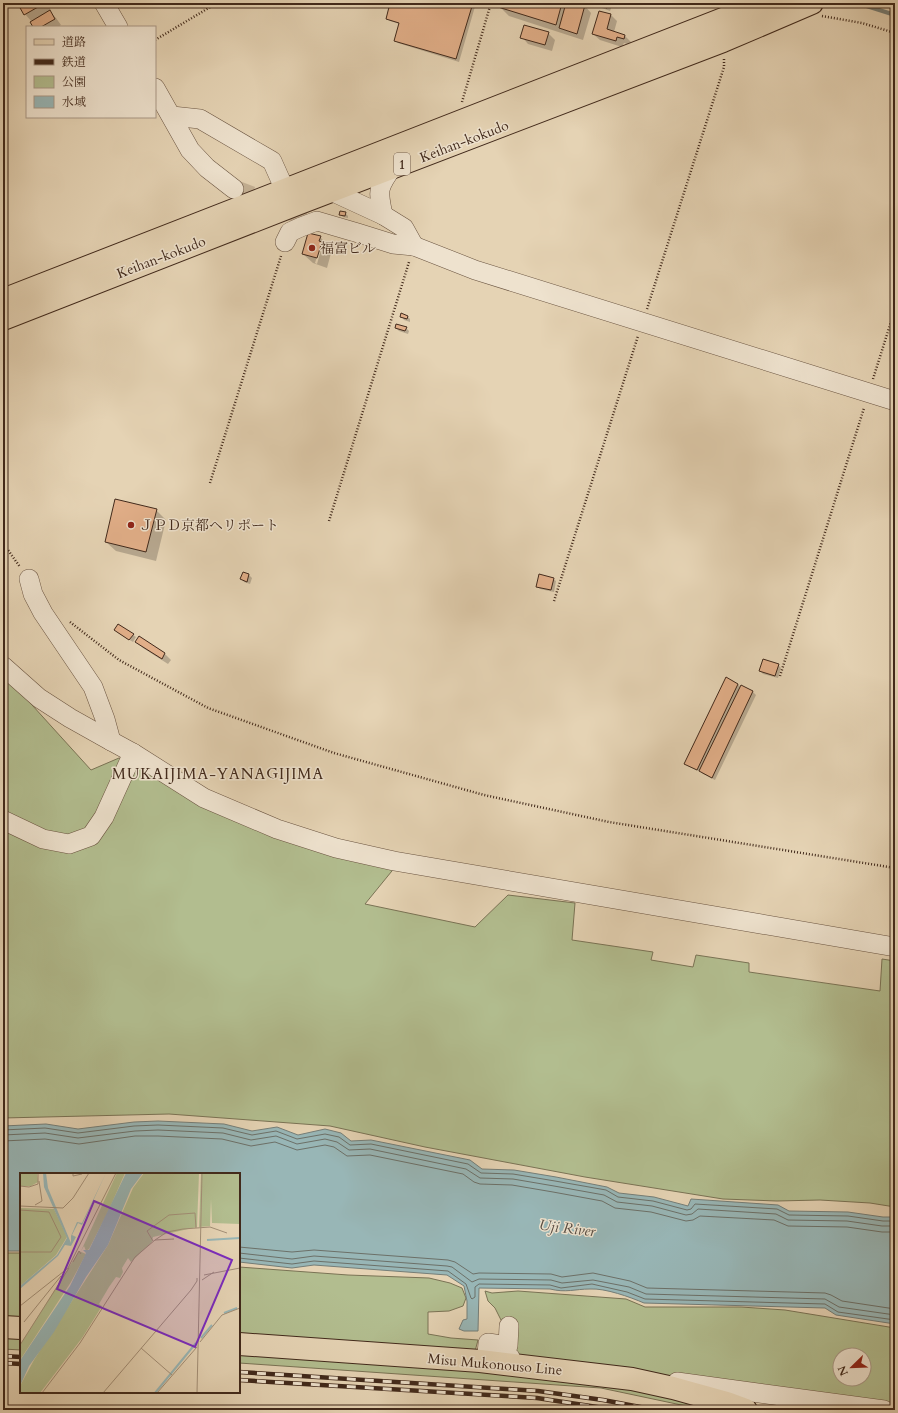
<svg xmlns="http://www.w3.org/2000/svg" width="898" height="1413" viewBox="0 0 898 1413" font-family="Cardo,'Noto Serif JP',serif">
  <style>
    .green { fill: #b2bd8f; stroke: #7a7355; fill-rule: evenodd }
    .water { fill: #98b6b6; stroke: #757e78 }
    .shadow { fill: #0003; fill-rule: evenodd }
    .lines { fill: none; stroke-linecap: round; stroke-linejoin: round }
    .shore { stroke: #6c7068; stroke-width: 1 }
    .stream { stroke: #757e78; stroke-width: 4 }
    .building { fill: #e2af89; stroke: #41291b }
    .minor-tunnel { stroke: #c4b195; stroke-width: 19; stroke-dasharray: 19 10; stroke-linecap: butt }
    .minor-casing { stroke: #6a5441; stroke-width: 20 }
    .major-casing { stroke: #41291b; stroke-width: 24 }
    .highway-casing { stroke: #41291b; stroke-width: 24 }
    .path { stroke: #41291b; stroke-width: 2.5; stroke-dasharray: 1 2; stroke-linecap: butt }
    .minor { stroke: #eee2ce; stroke-width: 19 }
    .major { stroke: #e5d3b4; stroke-width: 22 }
    .highway { stroke: #e5d3b4; stroke-width: 22 }
    .rail-casing { stroke: #41291b; stroke-width: 4.5 }
    .rail { stroke: #eee2ce; stroke-width: 3; stroke-dasharray: 9; stroke-linecap: butt }
    .poi-dot { fill: #8f2418; stroke: #eee2ce; stroke-width: 1.5 }
    .labels { text-anchor: middle; stroke-width: 3; stroke-linejoin: round; paint-order: stroke }
    .shield { fill: #eee2ce; stroke: #756051; stroke-width: 1 }
    .shield-label { font-size: 13px; font-weight: bold; fill: #41291b }
    .street-label { font-size: 14px; fill: #41291b; stroke: #eee2ce }
    .poi-label { font-size: 14px; fill: #41291b; stroke: #eee2ce; text-anchor: start }
    .neighbourhood-label { font-size: 15px; letter-spacing: 1px; fill: #41291b; stroke: #eee2ce }
    .water-label { font-size: 15px; font-style: italic; fill: #574c42; stroke: #eee2ce }
    .inset-river { fill: none; stroke: #98b6b6; stroke-width: 2 }
    .inset-road { fill: none; stroke: #a38f77; stroke-width: 1 }
    .view { fill: #7b2cbf; fill-opacity: 0.15; stroke: #7b2cbf; stroke-width: 2 }
    .inset-edge { fill: none; stroke: #41291b; stroke-width: 2 }
  </style>
  <rect width="100%" height="100%" fill="#e5d3b4"/>
  <filter id="stains"><feTurbulence type="fractalNoise" baseFrequency=".005" numOctaves="4"/><feColorMatrix values="0 0 0 0 .2 0 0 0 0 .09 0 0 0 0 .02 0 0 0 .5 -.17"/></filter>
  <radialGradient id="worn" r=".72"><stop offset=".6" stop-color="#630" stop-opacity="0"/><stop offset="1" stop-color="#630" stop-opacity=".3"/></radialGradient>
  <g class="green">
    <path d="M 3,673 L 91,770 L 119,758 L 138,763 L 265,832 L 396,866 L 365,904 L 475,927 L 508,895 L 575,903 L 572,940 L 653,952 L 651,960 L 693,967 L 696,955 L 749,963 L 749,972 L 880,991 L 882,959 L 895,961 L 895,1207 L 870,1203 L 820,1200 L 777,1201 L 723,1199 L 585,1177 L 425,1147 L 330,1126 L 169,1114 L 3,1118 Z"/>
    <path d="M 3,1253 L 21,1253 L 21,1321 L 3,1320 Z"/>
    <path d="M 239,1267 L 348,1275 L 429,1278 L 450,1283 L 462,1288 L 466,1298 L 463,1306 L 449,1311 L 428,1312 L 428,1334 L 451,1338 L 478,1340 L 474,1355 L 239,1335 Z"/>
    <path d="M 485,1291 L 492,1293 L 518,1291 L 626,1299 L 645,1307 L 741,1307 L 785,1310 L 895,1328 L 895,1410 L 884,1410 L 487,1354 L 508,1346 L 502,1322 L 495,1308 L 488,1301 ZM 840,1355 L 864,1355 L 864,1379 L 840,1379 Z"/>
    <path d="M 3,1337 L 21,1337 L 21,1350 L 3,1349 Z"/>
    <path d="M 239,1351 L 620,1383 L 724,1410 L 705,1410 L 601,1388 L 239,1363 Z"/>
  </g>
  <path class="water" d="M 158,1121 L 224,1124 L 252,1131 L 277,1127 L 298,1135 L 325,1129 L 341,1133 L 351,1141 L 371,1140 L 470,1160 L 482,1169 L 514,1170 L 556,1177 L 607,1187 L 619,1193 L 654,1197 L 688,1206 L 691,1199 L 778,1205 L 789,1211 L 848,1212 L 883,1217 L 895,1217 L 895,1324 L 836,1315 L 825,1308 L 644,1303 C 630,1297 605,1288 590,1289 C 575,1289 566,1293 550,1289 L 479,1288 L 478,1331 L 464,1331 L 459,1329 L 463,1320 L 467,1319 L 467,1301 L 464,1286 L 447,1275 L 314,1265 L 292,1268 L 239,1262 L 239,1174 L 21,1174 L 21,1251 L 3,1251 L 3,1126 L 46,1124 L 78,1129 L 134,1122 Z"/>
  <g class="shadow">
    <path d="M 26,3 L 47,3 L 51,10 L 49,11 L 56,18 L 61,25 L 58,27 L 34,27 L 32,22 L 25,14 Z"/>
    <path d="M 391,3 L 476,3 L 459,62 L 398,43 L 395,40 L 400,24 L 390,21 L 387,18 Z"/>
    <path d="M 500,3 L 564,3 L 567,5 L 567,3 L 574,3 L 585,6 L 591,13 L 583,40 L 509,16 L 499,6 Z"/>
    <path d="M 599,3 L 613,3 L 610,11 L 602,8 L 599,5 Z"/>
    <path d="M 600,12 L 611,15 L 617,21 L 614,32 L 625,36 L 631,42 L 630,45 L 624,43 L 622,47 L 600,40 L 593,34 Z"/>
    <path d="M 548,33 L 555,40 L 552,51 L 528,44 L 522,37 Z"/>
    <path d="M 345,213 L 348,216 L 348,218 L 343,217 L 340,214 Z"/>
    <path d="M 320,237 L 330,247 L 329,250 L 331,253 L 327,268 L 313,263 L 303,254 ZM 321,243 L 323,243 L 317,264 L 315,263 Z"/>
    <path d="M 407,316 L 410,319 L 410,322 L 404,320 L 402,317 Z"/>
    <path d="M 396,328 L 406,328 L 409,331 L 408,334 L 399,331 Z"/>
    <path d="M 156,510 L 166,520 L 156,561 L 116,551 L 106,542 Z"/>
    <path d="M 249,575 L 252,578 L 250,584 L 244,582 L 242,579 Z"/>
    <path d="M 553,579 L 556,581 L 554,592 L 540,589 L 537,586 Z"/>
    <path d="M 118,633 L 133,635 L 136,637 L 133,642 Z"/>
    <path d="M 139,637 L 165,654 L 171,660 L 168,664 L 143,648 L 136,641 Z"/>
    <path d="M 778,665 L 781,668 L 778,678 L 763,674 L 760,671 Z"/>
    <path d="M 726,679 L 738,684 L 741,688 L 742,687 L 753,692 L 756,695 L 715,780 L 703,774 L 700,771 L 700,772 L 688,766 L 686,764 Z"/>
  </g>
  <g class="lines">
    <g class="shore">
      <path d="M 3,1130 L 45,1128 L 78,1133 L 134,1126 L 158,1125 L 223,1128 L 252,1135 L 276,1131 L 297,1139 L 325,1134 L 339,1137 L 350,1145 L 371,1144 L 468,1164 L 481,1173 L 513,1174 L 555,1181 L 606,1190 L 618,1197 L 653,1201 L 687,1210 L 691,1209 L 695,1204 L 777,1209 L 789,1215 L 848,1216 L 883,1221 L 895,1221"/>
      <path d="M 3,1135 L 45,1133 L 78,1138 L 135,1131 L 158,1130 L 223,1133 L 251,1140 L 276,1136 L 297,1144 L 325,1139 L 337,1142 L 349,1150 L 370,1149 L 466,1169 L 480,1178 L 513,1179 L 554,1186 L 604,1195 L 617,1202 L 652,1206 L 686,1215 L 692,1214 L 698,1209 L 776,1214 L 788,1220 L 847,1221 L 882,1226 L 895,1226"/>
      <path d="M 3,1141 L 45,1139 L 79,1144 L 135,1136 L 158,1136 L 222,1139 L 251,1146 L 275,1142 L 297,1150 L 325,1145 L 334,1147 L 347,1156 L 370,1155 L 463,1174 L 474,1182 L 480,1184 L 512,1185 L 553,1192 L 602,1201 L 615,1208 L 651,1212 L 686,1221 L 693,1220 L 700,1216 L 774,1220 L 788,1226 L 847,1227 L 882,1232 L 895,1232"/>
      <path d="M 239,1247 L 292,1252 L 314,1250 L 448,1260 L 455,1262 L 473,1274 L 479,1273 L 551,1274 L 562,1277 L 593,1273 L 630,1281 L 647,1288 L 825,1293 L 831,1295 L 842,1301 L 895,1309"/>
      <path d="M 239,1253 L 292,1259 L 314,1256 L 447,1266 L 452,1267 L 472,1282 L 479,1279 L 551,1280 L 562,1283 L 593,1280 L 629,1287 L 646,1294 L 825,1299 L 839,1307 L 895,1315"/>
      <path d="M 239,1258 L 292,1264 L 314,1261 L 448,1271 L 466,1284 L 471,1298 L 472,1299 L 475,1297 L 475,1287 L 479,1284 L 550,1285 L 561,1288 L 592,1284 L 627,1292 L 645,1299 L 825,1304 L 838,1312 L 895,1320"/>
    </g>
    <path class="stream" d="M 857,3 L 895,15"/>
  </g>
  <g class="building">
    <path d="M 24,3 L 45,3 L 24,15 L 19,6 Z"/>
    <path d="M 390,3 L 473,3 L 456,59 L 394,41 L 399,23 L 386,19 Z"/>
    <path d="M 499,3 L 562,3 L 556,25 L 498,7 Z"/>
    <path d="M 566,3 L 577,3 L 585,5 L 577,34 L 559,28 Z"/>
    <path d="M 598,3 L 609,3 L 607,8 L 597,5 Z"/>
    <path d="M 50,10 L 55,19 L 41,27 L 33,27 L 30,22 Z"/>
    <path d="M 599,11 L 611,14 L 607,29 L 625,35 L 624,39 L 617,37 L 616,41 L 592,34 Z"/>
    <path d="M 524,25 L 549,32 L 545,45 L 520,38 Z"/>
    <path d="M 340,211 L 346,212 L 345,216 L 339,215 Z"/>
    <path d="M 308,233 L 321,236 L 319,241 L 322,242 L 317,258 L 302,254 Z"/>
    <path d="M 401,313 L 408,316 L 407,319 L 400,317 Z"/>
    <path d="M 396,324 L 407,327 L 405,331 L 395,328 Z"/>
    <path d="M 115,499 L 157,509 L 146,552 L 105,542 Z"/>
    <path d="M 243,572 L 249,574 L 247,582 L 240,579 Z"/>
    <path d="M 539,574 L 554,578 L 551,590 L 536,587 Z"/>
    <path d="M 118,624 L 134,634 L 129,640 L 114,630 Z"/>
    <path d="M 139,636 L 165,653 L 162,659 L 135,642 Z"/>
    <path d="M 763,659 L 779,664 L 775,676 L 759,671 Z"/>
    <path d="M 726,677 L 738,684 L 697,770 L 684,764 Z"/>
    <path d="M 741,685 L 753,691 L 712,778 L 699,771 Z"/>
  </g>
  <g class="lines">
    <path class="minor-tunnel" d="M 234,189 L 317,221"/>
    <g class="minor-casing">
      <g id="minor">
        <path d="M 104,3 L 118,27"/>
        <path d="M 155,88 L 190,150 L 207,168 L 234,189"/>
        <path d="M 172,116 L 200,119 L 272,161 L 285,190"/>
        <path d="M 331,191 L 383,215 L 404,228 L 414,246"/>
        <path d="M 383,215 C 378,191 377,188 392,168"/>
        <path d="M 285,242 L 290,232 L 301,227 L 317,221 L 358,233 L 393,244 L 414,246 L 475,270 L 895,401"/>
        <path d="M 29,579 L 33,594 L 43,613 L 93,687 L 105,719 L 111,741 L 133,753 L 204,798 L 277,829 L 336,848 L 394,861 L 895,947"/>
        <path d="M 3,666 L 39,698 L 70,718 L 111,741"/>
        <path d="M 3,820 L 43,839 L 69,844 L 91,836 L 104,817 L 133,753"/>
        <path d="M 509,1326 L 508,1346 L 488,1343 L 487,1354 L 510,1357"/>
        <path d="M 677,1382 L 884,1410"/>
      </g>
    </g>
    <g class="major-casing">
      <g id="major">
        <path d="M 3,1327 L 21,1328"/>
        <path d="M 239,1344 L 480,1361 L 632,1379 L 673,1388 L 727,1403 L 746,1410"/>
      </g>
    </g>
    <g class="highway-casing">
      <g id="highway">
        <path d="M 3,300 L 764,3"/>
        <path d="M 3,319 L 297,204 L 723,41 L 812,3"/>
      </g>
    </g>
    <g class="path">
      <path d="M 822,16 L 862,23 L 895,33"/>
      <path d="M 155,40 L 217,3"/>
      <path d="M 462,102 L 491,3"/>
      <path d="M 647,309 L 724,67 L 724,59"/>
      <path d="M 873,379 L 895,309"/>
      <path d="M 210,483 L 281,256"/>
      <path d="M 329,521 L 409,262"/>
      <path d="M 3,543 L 20,567"/>
      <path d="M 554,601 L 638,336"/>
      <path d="M 70,622 L 119,660 L 208,708 L 334,753 L 484,795 L 609,822 L 895,868"/>
      <path d="M 780,676 L 864,408"/>
    </g>
    <use href="#minor" class="minor"/>
    <use href="#major" class="major"/>
    <use href="#highway" class="highway"/>
    <g class="rail-casing">
      <g id="rail">
        <path d="M 3,1356 L 21,1357"/>
        <path d="M 3,1363 L 21,1364"/>
        <path d="M 239,1372 L 538,1391 L 603,1400 L 656,1410"/>
        <path d="M 239,1380 L 537,1398 L 617,1410"/>
      </g>
    </g>
    <use href="#rail" class="rail"/>
  </g>
  <g class="poi-dot">
    <circle cx="312" cy="248" r="4"/>
    <circle cx="131" cy="525" r="4"/>
  </g>
  <g class="labels">
    <rect class="shield" x="394" y="153" width="16" height="22" rx="3"/>
    <g class="shield-label">
      <text x="402" y="169">1</text>
    </g>
    <g class="street-label">
      <text transform="translate(464 141) rotate(-21)" y="5">Keihan-kokudo</text>
      <text transform="translate(161 257) rotate(-21)" y="5">Keihan-kokudo</text>
      <text transform="translate(495 1364) rotate(5)" y="5">Misu Mukonouso Line</text>
    </g>
    <g class="poi-label">
      <text x="320" y="253">福富ビル</text>
      <text x="139" y="530">ＪＰＤ京都ヘリポート</text>
    </g>
    <g class="neighbourhood-label">
      <text x="218" y="779">MUKAIJIMA-YANAGIJIMA</text>
    </g>
    <g class="water-label">
      <text transform="translate(567 1228) rotate(7)" y="5">Uji River</text>
    </g>
  </g>
  <g transform="translate(20 1173)">
    <rect width="220" height="220" fill="#e5d3b4"/>
    <path d="M 0,0 L 17,1 L 18,9 L 11,13 L 0,13 ZM 97,0 L 105,0 L 87,41 L 69,76 L 66,78 L 64,73 L 61,78 ZM 124,0 L 179,0 L 177,54 L 133,64 L 132,69 L 111,89 L 108,85 L 102,95 L 103,99 L 100,105 L 96,104 L 89,114 L 79,131 L 82,133 L 62,165 L 20,220 L 0,220 L 0,213 L 14,187 L 88,72 L 113,15 ZM 181,0 L 220,0 L 220,51 L 192,50 L 191,26 L 190,53 L 179,54 ZM 0,35 L 34,36 L 47,64 L 36,82 L 0,113 ZM 59,78 L 66,81 L 51,109 L 0,187 L 0,172 Z" fill="#b2bd8f"/>
    <path d="M 23,0 L 26,0 L 28,15 L 51,70 L 51,63 L 57,49 L 62,50 L 86,0 L 62,52 L 58,50 L 52,62 L 56,64 L 51,73 L 45,72 L 38,83 L 0,116 L 0,113 L 37,82 L 47,65 L 24,14 ZM 106,0 L 123,0 L 111,16 L 88,72 L 66,104 L 34,159 L 9,193 L 0,213 L 1,186 L 50,113 L 66,80 L 63,77 L 69,77 Z" fill="#98b6b6"/>
    <path class="inset-river" d="M 187,67 L 220,65M 204,140 L 217,135M 181,165 L 192,152M 135,220 L 176,170"/>
    <path class="inset-road" d="M 53,0 L 53,3 L 62,1M 0,13 L 9,14 L 18,11 L 18,0M 15,32 L 22,28 L 19,8M 0,33 L 43,35 L 53,25 L 69,0M 0,37 L 29,39 L 41,64 L 31,79 L 0,79M 135,67 L 147,59 L 163,56 L 190,54 L 207,60M 133,68 L 127,58 L 149,42 L 175,40 L 176,55M 53,89 L 59,78 L 61,81M 184,102 L 220,95M 182,107 L 194,99M 0,133 L 48,95 L 96,0M 4,149 L 41,103M 180,169 L 202,142 L 220,135M 0,172 L 49,95M 121,175 L 152,202M 22,220 L 60,170 L 115,84 L 135,67 L 154,66M 83,220 L 171,117 L 177,108 L 177,105M 137,220 L 177,174M 177,220 L 182,0"/>
    <path class="view" d="M 74,28 L 212,87 L 175,174 L 37,116 Z"/>
    <rect width="220" height="220" class="inset-edge"/>
  </g>
  <rect width="898" height="1413" fill="none" stroke="#e5d3b4" stroke-width="16"/>
  <rect x="4" y="4" width="890" height="1405" fill="none" stroke="#41291b" stroke-width="2"/>
  <rect x="8" y="8" width="882" height="1397" fill="none" stroke="#41291b"/>
  <rect x="26" y="26" width="130" height="92" fill="#eee2ce" stroke="#a99886"/>
  <rect x="34" y="39" width="20" height="6" fill="#e5d3b4" stroke="#a99886"/>
  <text x="62" y="46" font-size="12" fill="#41291b">道路</text>
  <rect x="34" y="59" width="20" height="6" fill="#41291b" stroke="#a99886"/>
  <text x="62" y="66" font-size="12" fill="#41291b">鉄道</text>
  <rect x="34" y="76" width="20" height="12" fill="#b2bd8f" stroke="#a99886"/>
  <text x="62" y="86" font-size="12" fill="#41291b">公園</text>
  <rect x="34" y="96" width="20" height="12" fill="#98b6b6" stroke="#a99886"/>
  <text x="62" y="106" font-size="12" fill="#41291b">水域</text>
  <g transform="translate(852 1367) rotate(247)"><circle r="19" fill="#eee2ce" stroke="#a99886"/>
  <path d="M0-3L7 15L0 10L-7 15Z" fill="#8f2418"/>
  <text y="-6" font-size="11" font-weight="bold" text-anchor="middle" fill="#41291b">N</text>
  </g>
  <rect width="100%" height="100%" filter="url(#stains)"/>
  <rect width="100%" height="100%" fill="url(#worn)"/>
</svg>
